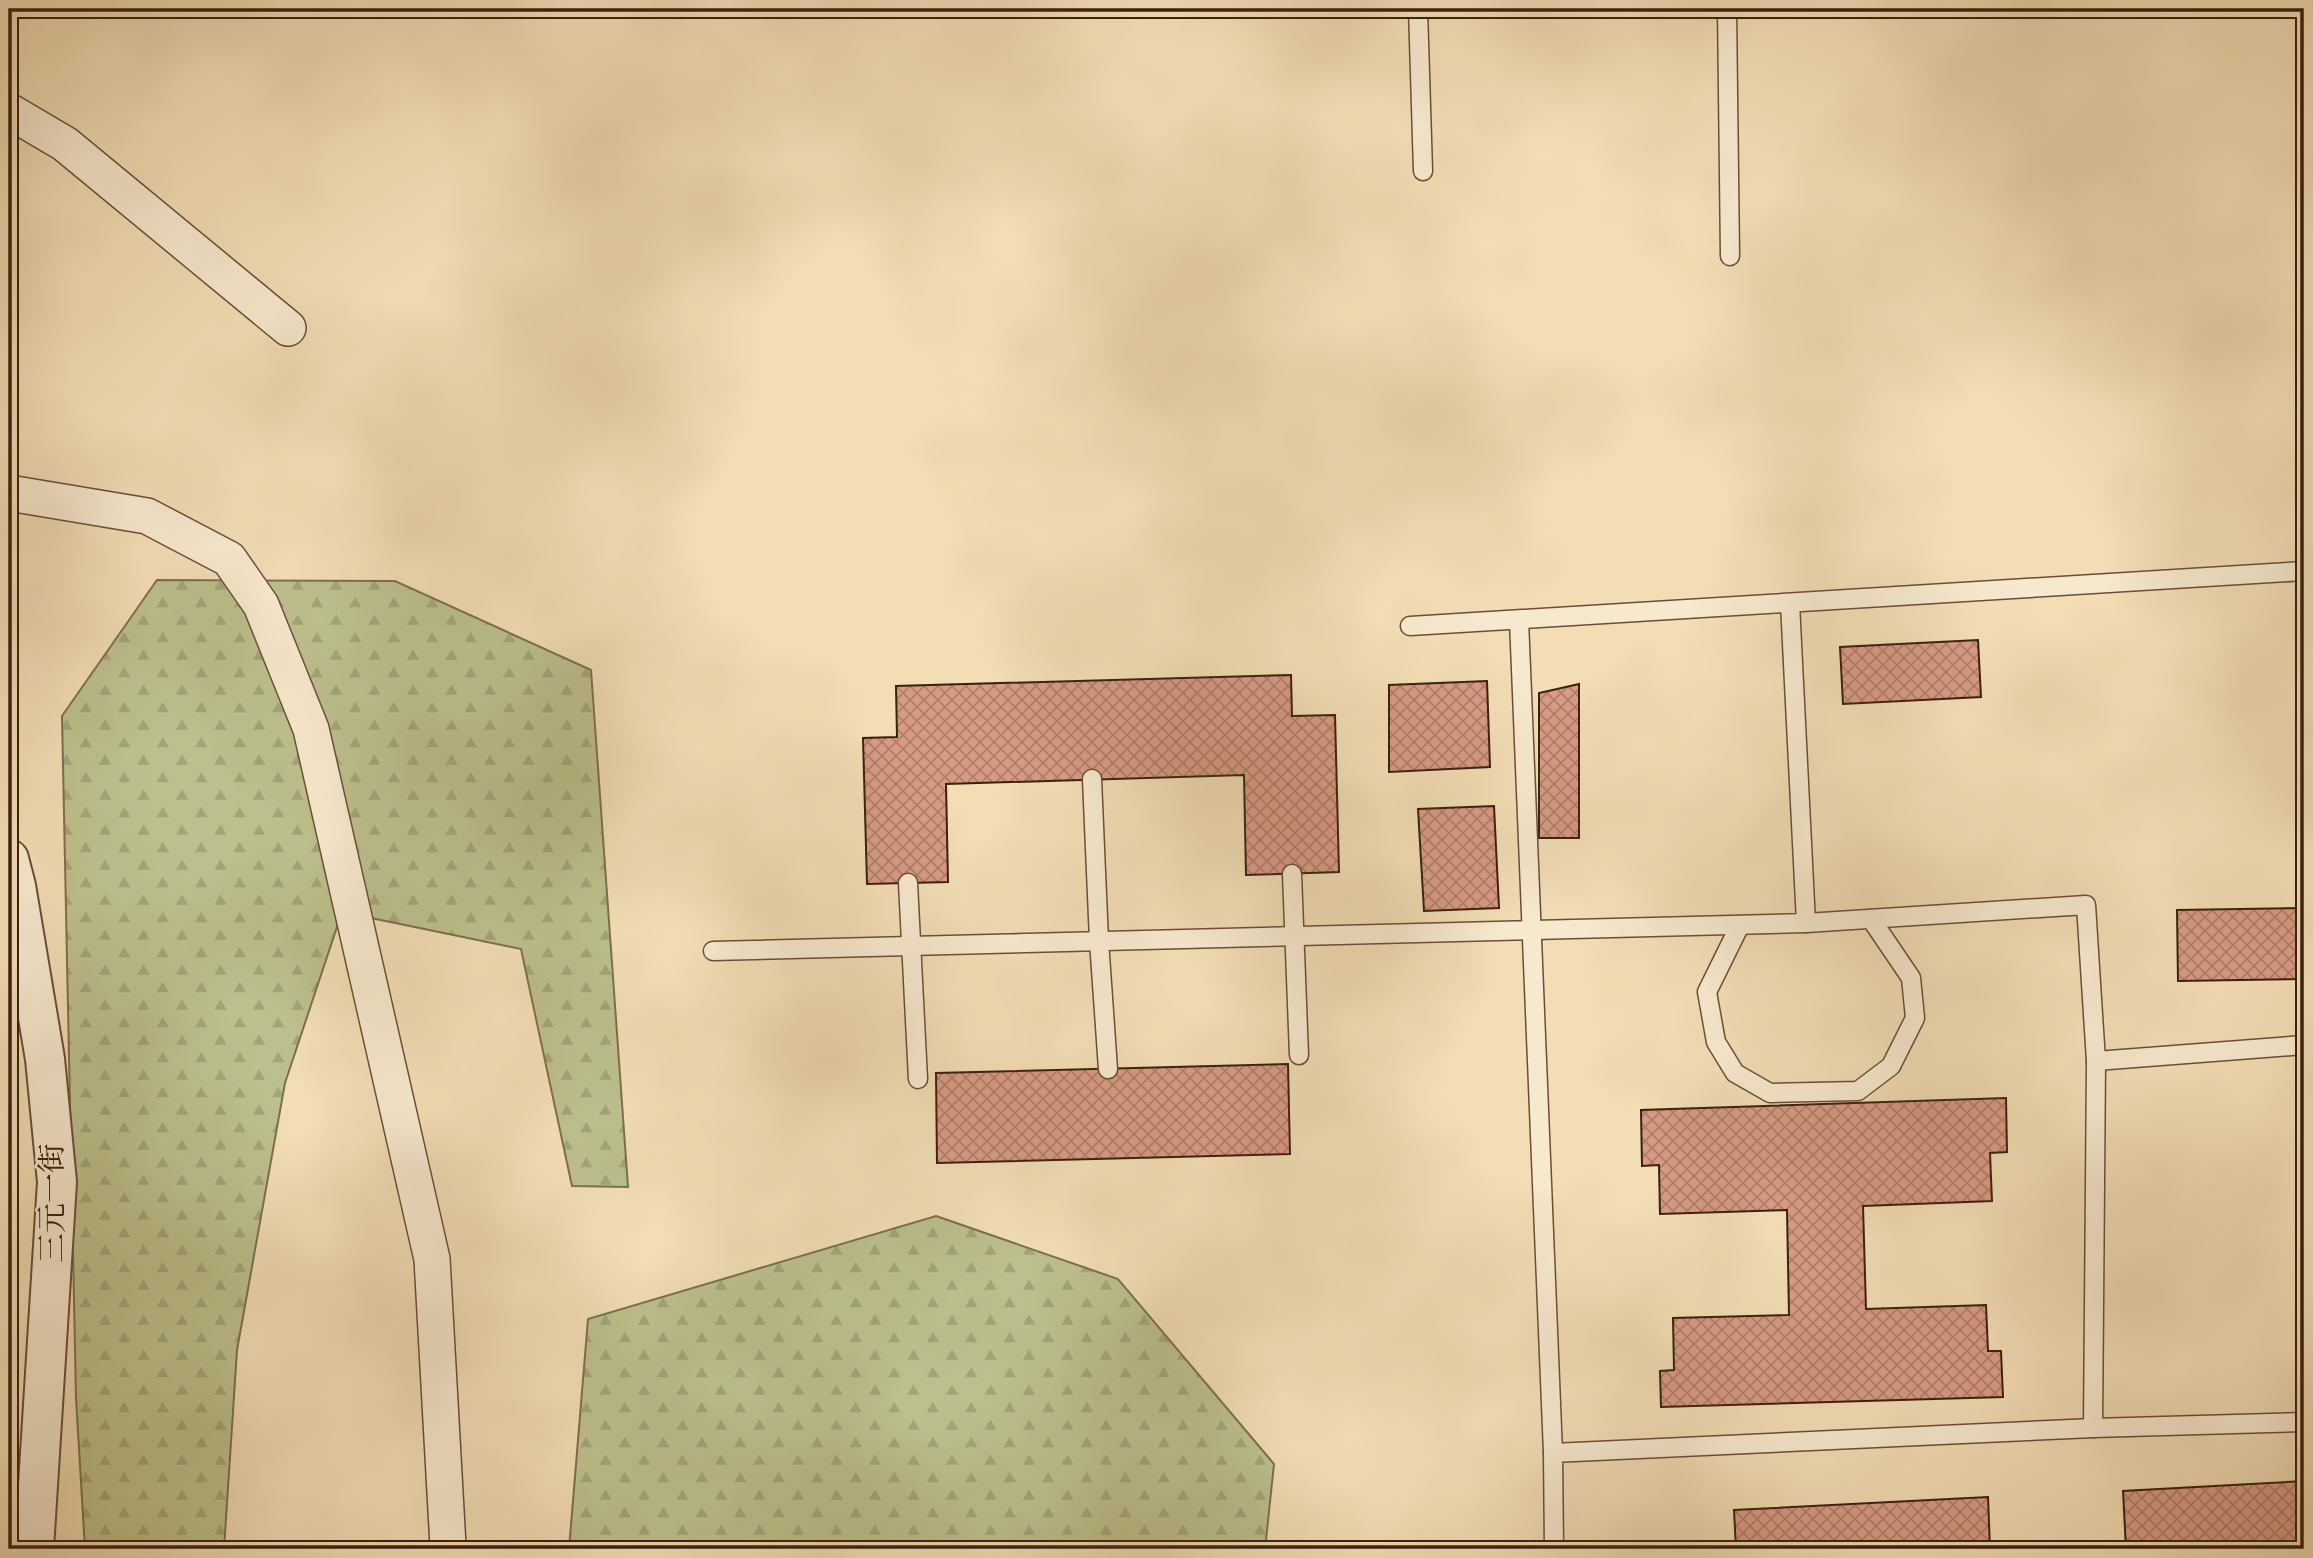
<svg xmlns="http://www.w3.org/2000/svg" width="2313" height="1558" viewBox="0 0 2313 1558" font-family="'Sorts Mill Goudy','Noto Serif TC',serif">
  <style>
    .forest { fill: url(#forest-firs); stroke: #7c704d; stroke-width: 2 }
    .building { fill: url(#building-cross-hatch); stroke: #3c1f0e; stroke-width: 2 }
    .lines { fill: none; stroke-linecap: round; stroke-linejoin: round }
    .service-casing { stroke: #6a4e38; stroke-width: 21 }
    .minor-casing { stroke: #6a4e38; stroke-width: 38 }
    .tertiary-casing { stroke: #6a4e38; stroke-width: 42 }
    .service { stroke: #f7e9ce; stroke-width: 18 }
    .minor { stroke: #f7e9ce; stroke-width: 35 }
    .tertiary { stroke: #f7e9ce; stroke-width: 38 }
    .labels { text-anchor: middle; stroke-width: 5; stroke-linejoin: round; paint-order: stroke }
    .street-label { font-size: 30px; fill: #3c1f0e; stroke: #f7e9ce }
  </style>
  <defs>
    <pattern id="forest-firs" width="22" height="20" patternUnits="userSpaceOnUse" patternTransform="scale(1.75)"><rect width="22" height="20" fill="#bcc08c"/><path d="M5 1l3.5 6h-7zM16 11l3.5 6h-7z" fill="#a2a578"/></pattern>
    <pattern id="building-cross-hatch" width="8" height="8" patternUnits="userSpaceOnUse" patternTransform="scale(1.75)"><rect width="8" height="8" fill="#d79b84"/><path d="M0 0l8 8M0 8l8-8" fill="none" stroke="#b07e6a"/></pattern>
  </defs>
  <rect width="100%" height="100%" fill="#f2ddb4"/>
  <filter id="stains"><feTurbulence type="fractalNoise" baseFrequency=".00286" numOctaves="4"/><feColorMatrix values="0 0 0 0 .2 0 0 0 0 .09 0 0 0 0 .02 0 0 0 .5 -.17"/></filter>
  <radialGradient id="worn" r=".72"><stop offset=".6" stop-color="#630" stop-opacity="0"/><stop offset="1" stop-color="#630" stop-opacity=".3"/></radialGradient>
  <g class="forest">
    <path d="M 157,580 L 395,581 L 591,670 L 628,1187 L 572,1186 L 521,949 L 342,912 L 285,1083 L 237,1350 L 224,1549 L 85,1549 L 76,1398 L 62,716 Z"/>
    <path d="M 936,1216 L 1118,1279 L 1274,1464 L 1265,1549 L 569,1549 L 588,1319 Z"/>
  </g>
  <g class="building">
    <path d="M 1978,640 L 1981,697 L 1843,704 L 1840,647 Z"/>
    <path d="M 1291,675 L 1292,716 L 1335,715 L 1339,872 L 1246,875 L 1244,775 L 946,784 L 948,882 L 867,884 L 863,738 L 897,737 L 896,686 Z"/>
    <path d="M 1487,681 L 1490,767 L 1389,772 L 1389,685 Z"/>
    <path d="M 1579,684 L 1579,838 L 1539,838 L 1539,693 Z"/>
    <path d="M 1494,806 L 1499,908 L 1424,911 L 1418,809 Z"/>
    <path d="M 2304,908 L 2304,979 L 2178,981 L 2177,910 Z"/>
    <path d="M 1288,1064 L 1290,1154 L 937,1163 L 936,1073 Z"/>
    <path d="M 2006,1098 L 2007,1152 L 1990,1153 L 1992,1201 L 1863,1206 L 1866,1309 L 1986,1305 L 1988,1351 L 2001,1351 L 2003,1397 L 1661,1407 L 1660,1371 L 1674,1370 L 1673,1318 L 1789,1315 L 1787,1210 L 1660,1214 L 1659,1165 L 1642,1166 L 1641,1110 Z"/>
    <path d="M 2304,1481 L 2304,1549 L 2126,1549 L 2123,1491 Z"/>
    <path d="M 1988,1497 L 1990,1549 L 1736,1549 L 1734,1510 Z"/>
  </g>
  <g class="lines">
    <g class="service-casing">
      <g id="service">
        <path d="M 1418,9 L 1423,171"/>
        <path d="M 1727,9 L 1730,256"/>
        <path d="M 1519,620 L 1553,1453"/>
        <path d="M 1410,626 L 2304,571"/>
        <path d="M 1092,779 L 1099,941 L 1108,1069"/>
        <path d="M 1292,874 L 1299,1055"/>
        <path d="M 908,883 L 918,1079"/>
        <path d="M 1806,923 L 2086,905 L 2096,1061 L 2304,1045"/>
        <path d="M 1740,925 L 1707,992 L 1716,1042 L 1735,1073 L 1770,1093 L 1858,1091 L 1891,1066 L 1915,1018 L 1911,978 L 1871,919"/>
        <path d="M 713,951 L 1806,923 L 1790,603"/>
        <path d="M 2093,1428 L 2304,1422"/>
        <path d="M 1554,1549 L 1553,1453 L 2093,1428 L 2096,1061"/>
      </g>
    </g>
    <g class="minor-casing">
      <g id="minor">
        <path d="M 9,111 L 65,144 L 288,328"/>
        <path d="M 9,493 L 147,516 L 229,559 L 261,605 L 311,729 L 432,1259 L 448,1546"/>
      </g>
    </g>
    <g class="tertiary-casing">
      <path id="tertiary" d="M 9,859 L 16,886 L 45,1059 L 57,1182 L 34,1549"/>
    </g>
    <use href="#service" class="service"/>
    <use href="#minor" class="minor"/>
    <use href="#tertiary" class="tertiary"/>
  </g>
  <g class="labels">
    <g class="street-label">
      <text transform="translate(52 1203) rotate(-90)" y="10">三元一街</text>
    </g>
  </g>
  <rect width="2313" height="1558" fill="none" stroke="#f2ddb4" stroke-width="35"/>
  <rect x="10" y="10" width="2292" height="1537" fill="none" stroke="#3c1f0e" stroke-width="3.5"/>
  <rect x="18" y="18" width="2278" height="1523" fill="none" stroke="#3c1f0e" stroke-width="2"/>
  <rect width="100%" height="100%" filter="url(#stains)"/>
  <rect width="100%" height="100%" fill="url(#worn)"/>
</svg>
